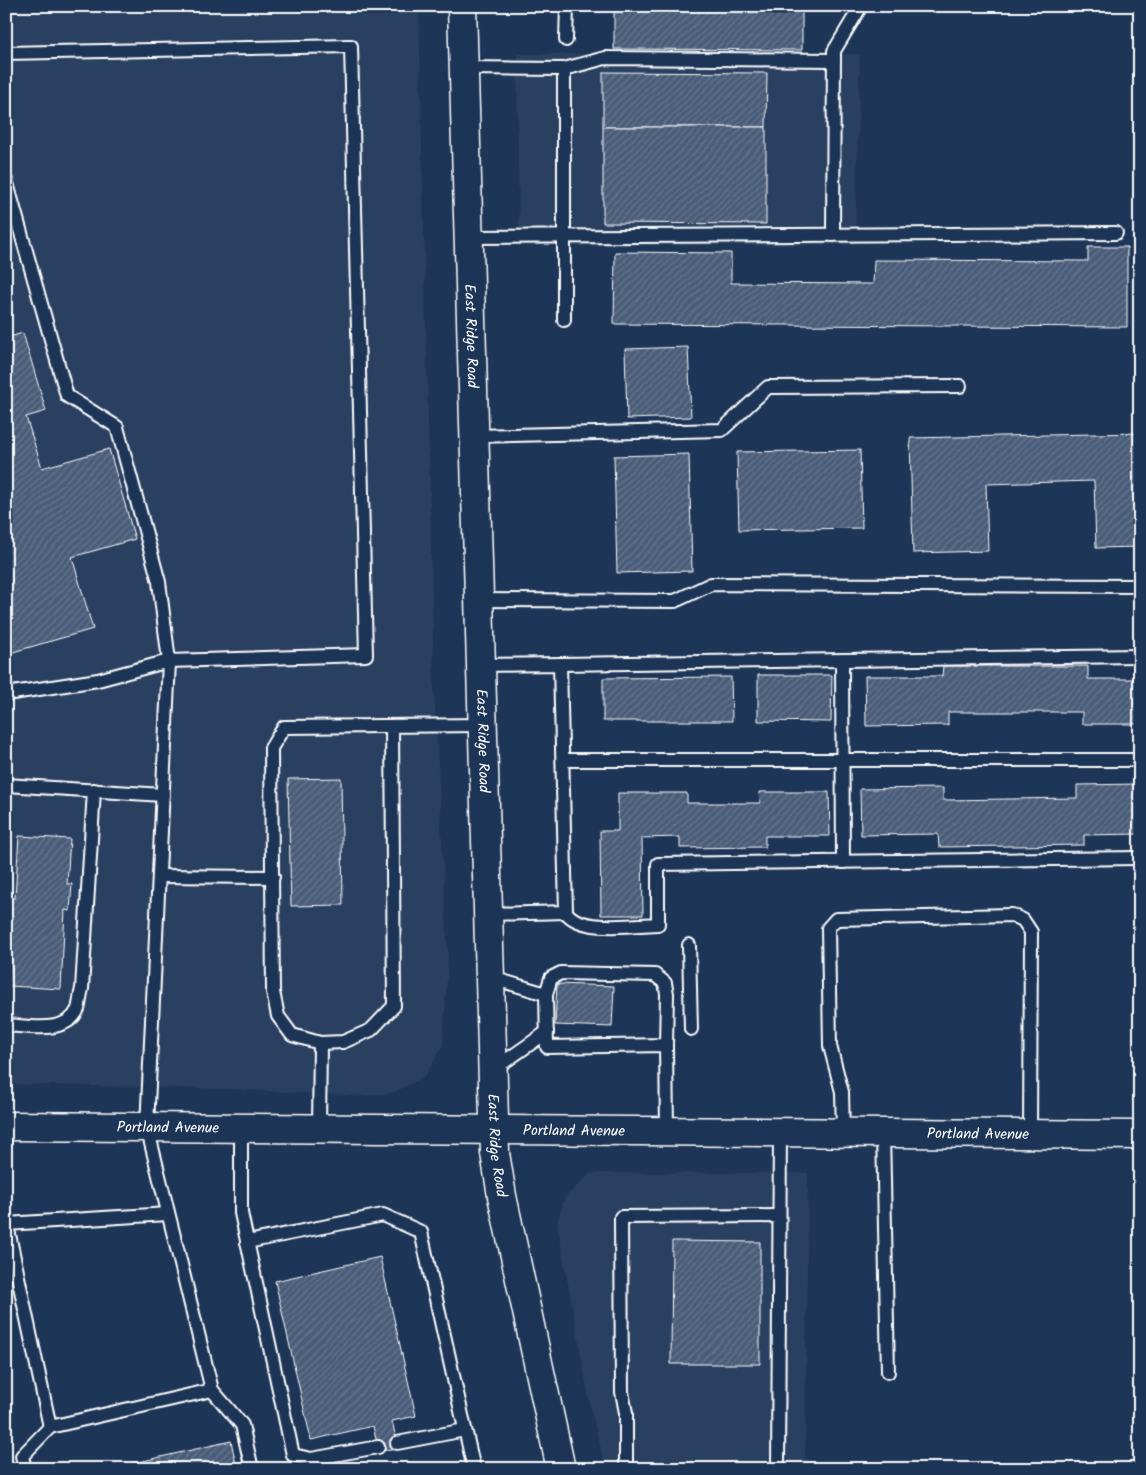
<svg xmlns="http://www.w3.org/2000/svg" width="1146" height="1475" viewBox="0 0 1146 1475" font-family="Kalam,sans-serif">
  <style>
    .built { fill: #2a4161 }
    .building { fill: url(#building-hatch); stroke: #fff }
    .lines { fill: none; stroke-linecap: round; stroke-linejoin: round }
    .lane-casing { stroke: #fff; stroke-width: 16 }
    .secondary-casing { stroke: #fff; stroke-width: 31 }
    .lane { stroke: #1d3557; stroke-width: 12 }
    .secondary { stroke: #1d3557; stroke-width: 28 }
    .labels { text-anchor: middle; stroke-width: 4; stroke-linejoin: round; paint-order: stroke }
    .street-label { font-size: 15px; fill: #fff; stroke: #1d3557 }
  </style>
  <defs>
    <pattern id="building-hatch" width="6" height="6" patternUnits="userSpaceOnUse" patternTransform="scale(1.25)"><rect width="6" height="6" fill="#4a5d79"/><path d="M-1 1l2-2M0 6l6-6M5 7l2-2" fill="none" stroke="#65758d"/></pattern>
  </defs>
  <rect width="100%" height="100%" fill="#1d3557"/>
  <filter id="ink" filterUnits="userSpaceOnUse"><feTurbulence type="fractalNoise" baseFrequency=".02" numOctaves="2"/><feDisplacementMap in="SourceGraphic" scale="10" xChannelSelector="R" yChannelSelector="G"/><feConvolveMatrix kernelMatrix="1 2 1 2 8 2 1 2 1" color-interpolation-filters="sRGB"/></filter>
  <g filter="url(#ink)">
    <g class="built">
      <path d="M 6,6 L 419,6 L 434,688 L 448,957 L 443,1046 L 425,1076 L 393,1093 L 363,1096 L 227,1089 L 6,1084 Z"/>
      <path d="M 517,54 L 860,54 L 855,245 L 519,246 Z"/>
      <path d="M 591,1173 L 808,1173 L 805,1458 L 823,1469 L 606,1469 L 590,1405 L 557,1223 L 565,1197 Z"/>
    </g>
    <g class="building">
      <path d="M 614,6 L 802,6 L 802,50 L 614,49 Z"/>
      <path d="M 603,72 L 767,73 L 766,127 L 603,127 Z"/>
      <path d="M 603,127 L 766,127 L 766,224 L 603,223 Z"/>
      <path d="M 1088,247 L 1127,247 L 1127,327 L 614,324 L 615,252 L 731,253 L 731,283 L 873,284 L 874,260 L 1088,261 Z"/>
      <path d="M 23,333 L 46,411 L 26,417 L 42,468 L 109,449 L 135,539 L 72,557 L 93,629 L 6,654 L 6,338 Z"/>
      <path d="M 688,347 L 691,417 L 627,419 L 625,349 Z"/>
      <path d="M 1140,433 L 1140,547 L 1096,548 L 1094,481 L 986,484 L 988,551 L 913,553 L 910,438 Z"/>
      <path d="M 860,450 L 862,528 L 739,530 L 737,452 Z"/>
      <path d="M 689,454 L 692,571 L 617,573 L 614,456 Z"/>
      <path d="M 943,666 L 1088,666 L 1088,679 L 1140,679 L 1140,724 L 1082,724 L 1082,712 L 948,712 L 948,725 L 866,726 L 865,676 L 942,676 Z"/>
      <path d="M 758,675 L 832,675 L 831,722 L 758,721 Z"/>
      <path d="M 731,677 L 732,721 L 603,721 L 603,678 Z"/>
      <path d="M 341,778 L 343,905 L 291,906 L 288,779 Z"/>
      <path d="M 1140,784 L 1140,834 L 1084,835 L 1084,845 L 939,847 L 938,834 L 861,835 L 860,789 L 943,788 L 943,800 L 1077,798 L 1077,785 Z"/>
      <path d="M 759,792 L 829,792 L 830,836 L 765,836 L 765,847 L 680,848 L 680,837 L 642,838 L 643,915 L 601,915 L 600,831 L 618,831 L 618,793 L 687,793 L 687,803 L 760,803 Z"/>
      <path d="M 19,836 L 70,839 L 67,884 L 72,884 L 70,911 L 65,910 L 61,989 L 9,986 L 12,944 L 7,943 L 9,898 L 15,898 Z"/>
      <path d="M 557,984 L 614,986 L 612,1027 L 555,1025 Z"/>
      <path d="M 672,1241 L 760,1242 L 760,1364 L 671,1364 Z"/>
      <path d="M 380,1257 L 416,1416 L 392,1421 L 398,1447 L 379,1452 L 373,1426 L 311,1440 L 275,1281 Z"/>
      <path d="M 231,1441 L 237,1469 L 108,1469 Z"/>
    </g>
    <g class="lines">
      <g class="lane-casing">
        <g id="lane">
          <path d="M 566,40 L 567,6"/>
          <path d="M 6,53 L 351,46 L 366,655 L 169,661 L 98,680 L 6,694"/>
          <path d="M 464,68 L 564,69 L 605,58 L 834,60"/>
          <path d="M 6,180 L 67,396 L 117,427 L 159,582 L 169,661 L 147,1127 L 212,1390 L 242,1425 L 252,1469"/>
          <path d="M 833,235 L 834,51 L 861,6"/>
          <path d="M 469,237 L 1116,233"/>
          <path d="M 564,320 L 564,69"/>
          <path d="M 473,436 L 722,430 L 768,387 L 960,386"/>
          <path d="M 479,600 L 675,601 L 711,584 L 1140,586"/>
          <path d="M 842,660 L 843,862"/>
          <path d="M 560,664 L 1140,656"/>
          <path d="M 481,665 L 560,664 L 566,912 C 580,933 634,925 658,924 L 658,864 L 1140,858"/>
          <path d="M 392,726 L 394,1006 L 371,1030 L 343,1042 L 320,1043 L 292,1035 L 278,1016 L 273,992 L 271,748 L 284,727 L 482,725"/>
          <path d="M 563,760 L 1140,760"/>
          <path d="M 6,785 L 163,795"/>
          <path d="M 159,876 L 273,877"/>
          <path d="M 488,914 L 566,912"/>
          <path d="M 689,945 L 691,1029"/>
          <path d="M 489,977 L 546,994"/>
          <path d="M 6,1025 C 28,1026 67,1035 78,1009 C 80,1003 80,995 82,989 L 94,790"/>
          <path d="M 666,1045 L 667,994 L 665,983 L 655,975 L 561,973 L 551,978 L 546,994 L 547,1047 L 666,1045 L 667,1130"/>
          <path d="M 494,1069 L 547,1032"/>
          <path d="M 241,1127 L 241,1213 L 293,1455 L 311,1459 L 378,1447"/>
          <path d="M 319,1128 L 320,1043"/>
          <path d="M 843,1132 L 842,1092 L 830,1046 L 828,928 L 836,919 L 1012,915 L 1023,920 L 1031,932 L 1030,1134"/>
          <path d="M 883,1132 L 888,1372"/>
          <path d="M 6,1224 L 168,1214"/>
          <path d="M 7,1225 L 50,1427 L 212,1390"/>
          <path d="M 247,1242 L 383,1215 L 421,1232 L 474,1469"/>
          <path d="M 397,1443 L 465,1430"/>
          <path d="M 25,1469 L 22,1456 L 50,1427"/>
          <path d="M 626,1469 L 626,1413 L 622,1392 L 621,1217 L 779,1216"/>
          <path d="M 778,1469 L 780,1131"/>
        </g>
      </g>
      <g class="secondary-casing">
        <g id="secondary">
          <path id="s1" d="M 462,6 L 495,1153 L 502,1196 L 561,1469"/>
          <path id="s2" d="M 6,1126 L 1140,1135"/>
        </g>
      </g>
      <use href="#lane" class="lane"/>
      <use href="#secondary" class="secondary"/>
    </g>
  </g>
  <g class="labels">
    <g class="street-label">
      <text dy="5" stroke="none"><textPath href="#s1" startOffset="330">East Ridge Road</textPath></text>
      <text dy="5" stroke="none"><textPath href="#s1" startOffset="735">East Ridge Road</textPath></text>
      <text dy="5" stroke="none"><textPath href="#s2" startOffset="162">Portland Avenue</textPath></text>
      <text dy="5" stroke="none"><textPath href="#s2" startOffset="568">Portland Avenue</textPath></text>
      <text dy="5" stroke="none"><textPath href="#s2" startOffset="972">Portland Avenue</textPath></text>
      <text dy="5" stroke="none"><textPath href="#s1" startOffset="1140">East Ridge Road</textPath></text>
    </g>
  </g>
  <rect width="1146" height="1475" fill="none" stroke="#1d3557" stroke-width="25"/>
  <rect x="12" y="12" width="1121" height="1450" fill="none" stroke="#fff" stroke-width="2" filter="url(#ink)"/>
</svg>
